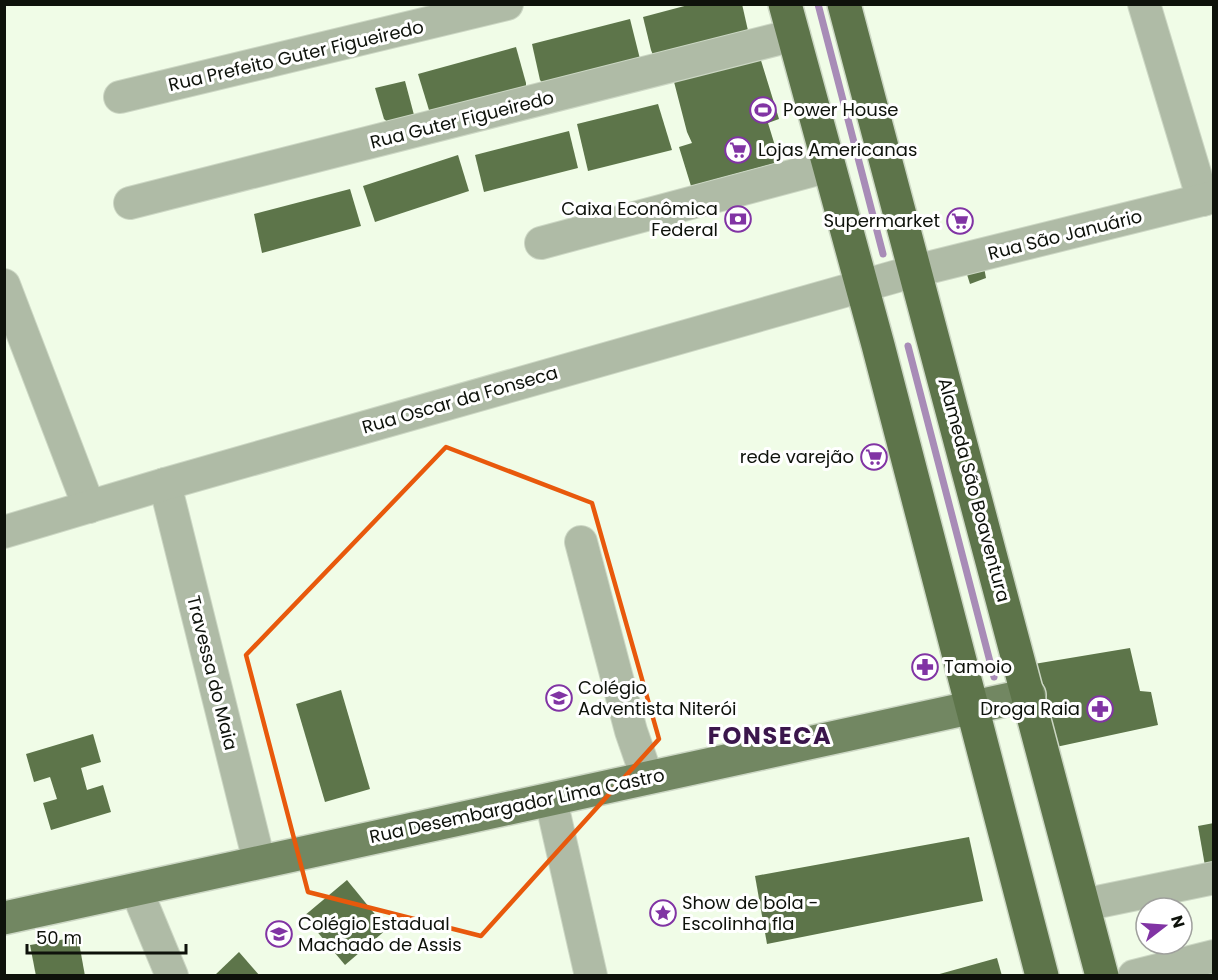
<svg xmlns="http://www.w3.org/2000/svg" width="1218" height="980" viewBox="0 0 1218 980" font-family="Poppins,sans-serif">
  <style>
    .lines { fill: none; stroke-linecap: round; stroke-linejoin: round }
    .stream { stroke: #a88cb7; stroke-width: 7 }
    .building { fill: #5d754a }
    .minor-casing { stroke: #ccd7c4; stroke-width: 34 }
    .major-casing { stroke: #ccd7c4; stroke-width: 36 }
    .highway-casing { stroke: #ccd7c4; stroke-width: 36 }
    .minor { stroke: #afbba6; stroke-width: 32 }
    .major { stroke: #728762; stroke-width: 33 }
    .highway { stroke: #5d744a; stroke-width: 33 }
    .marked { fill: none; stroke: #e8590c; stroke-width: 4.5; stroke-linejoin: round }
    .labels { text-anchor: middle; stroke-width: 6; stroke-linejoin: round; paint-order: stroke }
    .street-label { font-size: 18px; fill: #0e120b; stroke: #fff }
    .poi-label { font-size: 18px; fill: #0e120b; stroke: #fff; text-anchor: start }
    .district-label { font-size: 24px; font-weight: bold; letter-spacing: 1.5px; fill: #3b164c; stroke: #fff }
  </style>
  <rect width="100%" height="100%" fill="#f0fce7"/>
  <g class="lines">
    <g class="stream">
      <path d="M 818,4 L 883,254"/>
      <path d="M 908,346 L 994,677"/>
    </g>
  </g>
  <g class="building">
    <path d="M 692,4 L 742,4 L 749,35 L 655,60 L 651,50 L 643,17 Z"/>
    <path d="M 630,19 L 641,63 L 547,88 L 540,80 L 532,44 Z"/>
    <path d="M 516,47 L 526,83 L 526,92 L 434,117 L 429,110 L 418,74 Z"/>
    <path d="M 759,54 L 779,119 L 768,123 L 780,162 L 691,186 L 679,147 L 692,143 L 687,132 L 673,78 Z"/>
    <path d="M 405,81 L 414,115 L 407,120 L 390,124 L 384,119 L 375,88 Z"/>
    <path d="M 658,104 L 672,150 L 588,171 L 577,124 Z"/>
    <path d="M 569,131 L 578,168 L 484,192 L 475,155 Z"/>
    <path d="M 458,155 L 469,191 L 375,222 L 363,186 Z"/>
    <path d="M 350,189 L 361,226 L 262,253 L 254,214 Z"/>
    <path d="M 983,262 L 986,278 L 970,284 L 965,268 Z"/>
    <path d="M 1130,648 L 1140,691 L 1151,692 L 1158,725 L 1056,747 L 1034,664 Z"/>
    <path d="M 341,690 L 370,789 L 325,802 L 296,704 Z"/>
    <path d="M 93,734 L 101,762 L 81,768 L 87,790 L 103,785 L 111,812 L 51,830 L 43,803 L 57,799 L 50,777 L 34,782 L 26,754 Z"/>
    <path d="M 1214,823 L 1214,864 L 1205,866 L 1198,826 Z"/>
    <path d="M 969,837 L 983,901 L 767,944 L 755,876 Z"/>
    <path d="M 347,880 L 387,929 L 345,965 L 304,916 Z"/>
    <path d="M 78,937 L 85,976 L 36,976 L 30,945 Z"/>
    <path d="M 239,952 L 260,976 L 214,976 Z"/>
    <path d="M 997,958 L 1002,976 L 936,976 L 936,975 Z"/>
  </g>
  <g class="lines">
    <g class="minor-casing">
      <g id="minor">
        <path d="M 1144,4 L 1203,200"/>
        <path d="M 120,97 L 507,4"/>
        <path d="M 130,203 L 794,35"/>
        <path d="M 541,243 L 829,166"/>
        <path d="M 4,285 L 89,507"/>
        <path d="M 165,484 L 259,861"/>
        <path d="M 4,532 L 165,484 L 915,271 L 1214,197"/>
        <path d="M 581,542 L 631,731 L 647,777"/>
        <path d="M 551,800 L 591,976"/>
        <path d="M 136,889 L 172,976"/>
        <path d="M 1083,905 L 1214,878"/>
        <path d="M 1134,976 L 1214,956"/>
      </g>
    </g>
    <g class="major-casing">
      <path id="major" d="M 4,918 L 1029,695"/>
    </g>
    <g class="highway-casing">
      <g id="highway">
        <path d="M 785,4 L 878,345 L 1042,976"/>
        <path d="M 844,4 L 1102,976"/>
      </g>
    </g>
    <use href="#minor" class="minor"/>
    <use href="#major" class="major"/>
    <use href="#highway" class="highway"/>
  </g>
  <path class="marked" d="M 446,447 L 592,503 L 659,739 L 481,936 L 308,892 L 246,655 Z"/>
  <defs>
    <g id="stadium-ring" transform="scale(1.35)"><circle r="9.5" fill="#fff" stroke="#8134a4" stroke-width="1.5"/><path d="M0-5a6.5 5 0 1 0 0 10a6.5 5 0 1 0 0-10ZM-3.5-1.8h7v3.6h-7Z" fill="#8134a4"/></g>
    <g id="supermarket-ring" transform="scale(1.35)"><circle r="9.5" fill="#fff" stroke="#8134a4" stroke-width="1.5"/><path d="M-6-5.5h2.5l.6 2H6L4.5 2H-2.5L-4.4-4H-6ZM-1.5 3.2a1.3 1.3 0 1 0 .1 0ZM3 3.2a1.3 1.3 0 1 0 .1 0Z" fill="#8134a4"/></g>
    <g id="bank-ring" transform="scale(1.35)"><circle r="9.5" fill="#fff" stroke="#8134a4" stroke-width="1.5"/><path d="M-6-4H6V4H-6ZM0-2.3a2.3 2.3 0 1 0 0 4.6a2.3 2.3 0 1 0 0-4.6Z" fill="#8134a4"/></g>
    <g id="pharmacy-ring" transform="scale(1.35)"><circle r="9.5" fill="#fff" stroke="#8134a4" stroke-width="1.5"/><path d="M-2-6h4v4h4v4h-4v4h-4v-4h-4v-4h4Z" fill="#8134a4"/></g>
    <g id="school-ring" transform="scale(1.35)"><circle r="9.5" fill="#fff" stroke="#8134a4" stroke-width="1.5"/><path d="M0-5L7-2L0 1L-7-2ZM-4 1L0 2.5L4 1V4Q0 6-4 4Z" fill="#8134a4"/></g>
    <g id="sight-ring" transform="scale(1.35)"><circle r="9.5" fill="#fff" stroke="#8134a4" stroke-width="1.5"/><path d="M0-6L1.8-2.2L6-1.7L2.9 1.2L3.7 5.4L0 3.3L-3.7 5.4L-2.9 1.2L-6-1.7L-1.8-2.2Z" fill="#8134a4"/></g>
  </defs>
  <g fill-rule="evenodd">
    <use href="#stadium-ring" x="763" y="110"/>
    <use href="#supermarket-ring" x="738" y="150"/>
    <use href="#bank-ring" x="738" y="219"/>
    <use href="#supermarket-ring" x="960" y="221"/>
    <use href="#supermarket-ring" x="874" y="457"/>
    <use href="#pharmacy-ring" x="925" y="667"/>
    <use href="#school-ring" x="559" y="698"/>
    <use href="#pharmacy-ring" x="1100" y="709"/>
    <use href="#sight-ring" x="663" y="913"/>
    <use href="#school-ring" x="279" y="934"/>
  </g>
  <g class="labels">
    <g class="street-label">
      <text transform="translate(296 56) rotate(-13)" y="6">Rua Prefeito Guter Figueiredo</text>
      <text transform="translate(462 120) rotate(-14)" y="6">Rua Guter Figueiredo</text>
      <text transform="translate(1065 235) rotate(-14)" y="6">Rua São Januário</text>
      <text transform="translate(460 400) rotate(-16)" y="6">Rua Oscar da Fonseca</text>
      <text transform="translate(974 490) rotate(75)" y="6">Alameda São Boaventura</text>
      <text transform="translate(212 673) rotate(76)" y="6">Travessa do Maia</text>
      <text transform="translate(517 806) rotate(-12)" y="6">Rua Desembargador Lima Castro</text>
    </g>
    <g class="poi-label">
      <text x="783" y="116">Power House</text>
      <text x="758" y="156">Lojas Americanas</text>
      <text x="718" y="215" text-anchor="end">Caixa Econômica<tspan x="718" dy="21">Federal</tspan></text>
      <text x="940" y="227" text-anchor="end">Supermarket</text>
      <text x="854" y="463" text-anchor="end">rede varejão</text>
      <text x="944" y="673">Tamoio</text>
      <text x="578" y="694">Colégio<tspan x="578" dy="21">Adventista Niterói</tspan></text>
      <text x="1080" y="715" text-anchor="end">Droga Raia</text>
      <text x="682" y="909">Show de bola -<tspan x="682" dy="21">Escolinha fla</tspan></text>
      <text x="298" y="930">Colégio Estadual<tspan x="298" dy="21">Machado de Assis</tspan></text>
    </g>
    <g class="district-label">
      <text x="770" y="744">FONSECA</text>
    </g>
  </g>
  <rect width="1218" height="980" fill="none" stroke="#0e120b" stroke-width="12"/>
  <g transform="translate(1164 926) rotate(73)"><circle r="28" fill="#ffffff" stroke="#9fa09d" stroke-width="1.5"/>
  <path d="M0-4.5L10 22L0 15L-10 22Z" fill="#8134a4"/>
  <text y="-9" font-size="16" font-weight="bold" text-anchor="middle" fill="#0e120b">N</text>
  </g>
  <path d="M27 944v9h159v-9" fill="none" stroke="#0e120b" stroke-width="3"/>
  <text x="36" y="944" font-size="18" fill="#0e120b" stroke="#ffffff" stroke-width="4.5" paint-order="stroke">50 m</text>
</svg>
